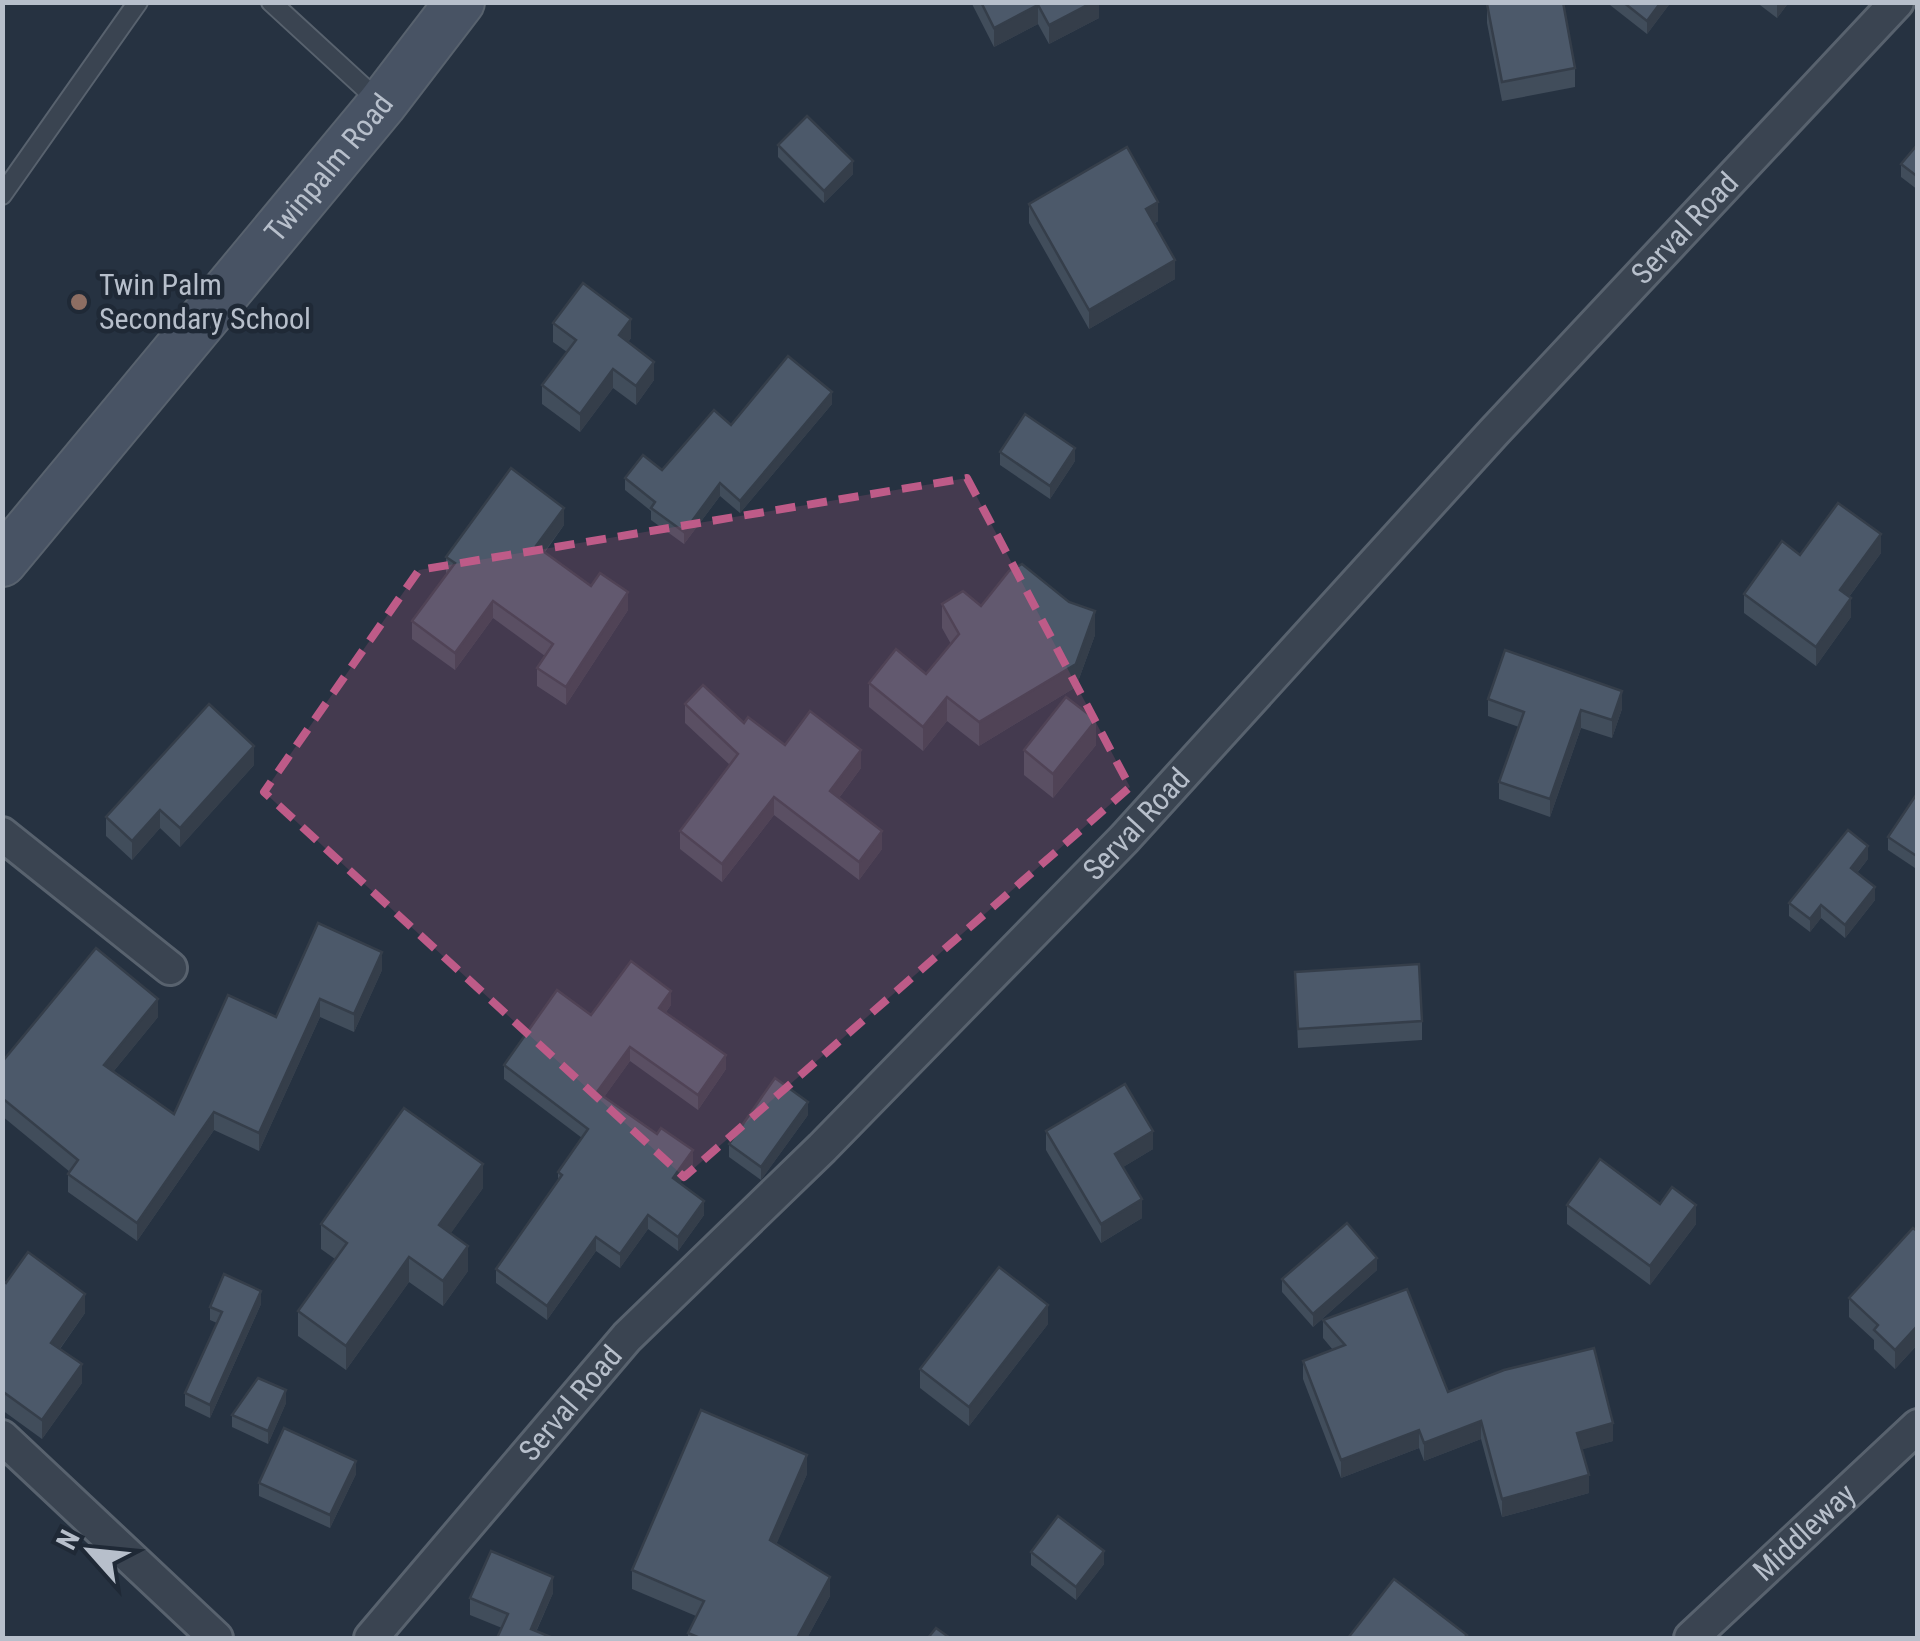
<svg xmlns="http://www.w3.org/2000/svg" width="1920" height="1641" viewBox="0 0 1920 1641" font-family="'Roboto Condensed',sans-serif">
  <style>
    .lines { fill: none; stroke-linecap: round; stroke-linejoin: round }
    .service-casing { stroke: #58626e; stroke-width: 22 }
    .minor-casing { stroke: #58626e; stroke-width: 38 }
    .secondary-casing { stroke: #58626e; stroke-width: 52 }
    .service { stroke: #3a4451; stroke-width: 18 }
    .minor { stroke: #3a4451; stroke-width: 32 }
    .secondary { stroke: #485364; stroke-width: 48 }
    .wall { fill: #414d5b }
    .shaded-wall { fill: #353e4a }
    .building { fill: #4c596a; stroke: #353e4a; stroke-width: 2.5 }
    .marked { fill: #be5b88; fill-opacity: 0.2; stroke: #be5b88; stroke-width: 8; stroke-dasharray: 20 12; stroke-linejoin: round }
    .education-dot { fill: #8d6e63; stroke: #1f2936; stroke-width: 4 }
    .labels { text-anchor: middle; stroke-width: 9; stroke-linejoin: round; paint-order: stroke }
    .street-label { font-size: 30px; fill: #b7bfcb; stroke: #1f2936 }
    .poi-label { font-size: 30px; fill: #b7bfcb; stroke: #1f2936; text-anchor: start }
  </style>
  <rect width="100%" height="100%" fill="#263241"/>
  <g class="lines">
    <g class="service-casing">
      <g id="service">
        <path d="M 271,2 L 382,104"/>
        <path d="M 2,195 L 138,2"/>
      </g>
    </g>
    <g class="minor-casing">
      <g id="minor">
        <path d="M 2,834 L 170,968"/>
        <path d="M 2,1437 L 216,1638"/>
        <path id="s1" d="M 371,1638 L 627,1337 L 822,1148 L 1124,839 L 1493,433 L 1897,2"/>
        <path id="s2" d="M 1691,1638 L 1918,1426"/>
      </g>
    </g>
    <g class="secondary-casing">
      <g id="secondary">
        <path id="s3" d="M 2,562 L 382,104 L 460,2"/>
      </g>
    </g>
    <use href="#service" class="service"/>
    <use href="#minor" class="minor"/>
    <use href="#secondary" class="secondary"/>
  </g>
  <g class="wall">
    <path d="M 971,2 L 1099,2 L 1099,18 L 1049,44 L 1038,24 L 994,47 Z"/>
    <path d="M 1610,2 L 1671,2 L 1647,34 L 1610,5 Z"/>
    <path d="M 1756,2 L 1789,2 L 1777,18 Z"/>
    <path d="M 1487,4 L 1575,68 L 1575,87 L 1502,101 L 1487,23 Z"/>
    <path d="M 1918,144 L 1918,190 L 1901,177 L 1901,164 Z"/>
    <path d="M 778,145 L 853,174 L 824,203 L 778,157 Z"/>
    <path d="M 1029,204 L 1158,221 L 1154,224 L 1175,279 L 1089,329 L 1029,223 Z"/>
    <path d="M 553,323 L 631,338 L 628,342 L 654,380 L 636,405 L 613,388 L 580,432 L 542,404 L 542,385 L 567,352 L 553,342 Z"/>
    <path d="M 832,404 L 740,513 L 720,496 L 684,544 L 651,520 L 651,511 L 625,490 L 625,478 L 662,470 L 731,425 Z"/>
    <path d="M 1000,452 L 1075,461 L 1050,499 L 1000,465 Z"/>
    <path d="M 564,525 L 545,552 L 591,586 L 628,610 L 566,705 L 537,686 L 537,668 L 545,656 L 493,618 L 455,670 L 412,639 L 412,621 L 446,574 L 446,557 Z"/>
    <path d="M 1881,553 L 1849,597 L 1851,617 L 1816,666 L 1744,613 L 1744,594 L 1800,555 Z"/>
    <path d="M 942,604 L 981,606 L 1095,635 L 1076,687 L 979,746 L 947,721 L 923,751 L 869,707 L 869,683 L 926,674 L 951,644 L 942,628 Z"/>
    <path d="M 1488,699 L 1622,709 L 1612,738 L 1581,728 L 1550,817 L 1499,799 L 1499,782 L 1519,727 L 1488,716 Z"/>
    <path d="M 685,704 L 744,723 L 785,745 L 861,768 L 839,798 L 882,849 L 859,880 L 774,815 L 722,882 L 680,849 L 680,831 L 730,765 L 685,723 Z"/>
    <path d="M 1096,745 L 1053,798 L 1024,775 L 1024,750 Z"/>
    <path d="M 254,765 L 180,847 L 160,828 L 132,860 L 106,836 L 106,817 Z"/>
    <path d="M 1918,796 L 1918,870 L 1888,850 L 1888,837 Z"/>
    <path d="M 1868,859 L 1857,873 L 1875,900 L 1845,938 L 1821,918 L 1810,932 L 1789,916 L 1789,903 Z"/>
    <path d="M 382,970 L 354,1032 L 320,1017 L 259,1151 L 214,1130 L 137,1241 L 68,1192 L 68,1174 L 70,1172 L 2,1116 L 2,1062 L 158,1017 L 113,1072 L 174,1114 L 276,1017 Z"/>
    <path d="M 1295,972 L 1422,1021 L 1422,1040 L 1298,1048 Z"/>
    <path d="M 671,1005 L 666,1012 L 726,1069 L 698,1110 L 630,1061 L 604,1097 L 693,1165 L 680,1183 L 704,1215 L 678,1251 L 648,1229 L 620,1268 L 596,1251 L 547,1320 L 496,1283 L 496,1269 L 558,1182 L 558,1172 L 582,1138 L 504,1079 L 504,1065 L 591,1015 Z"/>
    <path d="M 808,1115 L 761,1180 L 729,1157 L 729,1144 Z"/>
    <path d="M 1046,1131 L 1153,1149 L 1123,1167 L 1142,1218 L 1101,1243 L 1046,1150 Z"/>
    <path d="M 483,1188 L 450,1234 L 468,1271 L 443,1306 L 409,1282 L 346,1370 L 298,1336 L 298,1311 L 335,1259 L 321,1249 L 321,1224 Z"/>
    <path d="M 1660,1204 L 1696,1224 L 1650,1285 L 1567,1224 L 1567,1205 Z"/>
    <path d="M 1918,1232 L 1918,1344 L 1895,1369 L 1874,1349 L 1874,1340 L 1849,1317 L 1849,1298 Z"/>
    <path d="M 1377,1270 L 1313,1327 L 1282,1292 L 1282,1279 Z"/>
    <path d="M 2,1280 L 85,1313 L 60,1349 L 82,1383 L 42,1439 L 2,1410 Z"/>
    <path d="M 261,1304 L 210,1418 L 185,1406 L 185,1393 L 217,1323 L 210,1320 L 210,1307 Z"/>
    <path d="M 1323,1320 L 1448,1392 L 1613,1441 L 1582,1449 L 1589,1493 L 1502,1517 L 1481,1439 L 1424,1461 L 1419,1448 L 1341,1478 L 1303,1379 L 1303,1361 L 1333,1350 L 1323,1338 Z"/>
    <path d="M 1048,1324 L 969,1426 L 920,1388 L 920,1369 Z"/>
    <path d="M 286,1403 L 268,1444 L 232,1427 L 232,1415 Z"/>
    <path d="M 356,1474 L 330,1528 L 259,1496 L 259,1483 Z"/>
    <path d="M 807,1474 L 776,1544 L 830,1596 L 807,1638 L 688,1638 L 688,1633 L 696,1616 L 632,1589 L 632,1570 Z"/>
    <path d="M 1031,1552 L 1104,1564 L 1076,1600 L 1031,1565 Z"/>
    <path d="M 553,1593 L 536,1632 L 502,1628 L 470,1615 L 470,1598 Z"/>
  </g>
  <g class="shaded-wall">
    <path d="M 1093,2 L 1099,2 L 1099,18 L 1049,44 L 1049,25 Z"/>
    <path d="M 1661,2 L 1671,2 L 1647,34 L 1647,21 Z"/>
    <path d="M 1777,2 L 1789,2 L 1777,18 Z"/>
    <path d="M 1038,5 L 1038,24 L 994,47 L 994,28 Z"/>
    <path d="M 853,161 L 853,174 L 824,203 L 824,191 Z"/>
    <path d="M 1158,202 L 1158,221 L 1146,228 L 1146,209 Z"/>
    <path d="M 1175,260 L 1175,279 L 1089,329 L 1089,310 Z"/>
    <path d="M 631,319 L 631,338 L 619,354 L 619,335 Z"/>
    <path d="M 654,362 L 654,380 L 636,405 L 636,386 Z"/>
    <path d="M 613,369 L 613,388 L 580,432 L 580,414 Z"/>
    <path d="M 832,392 L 832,404 L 740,513 L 740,501 Z"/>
    <path d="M 1075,448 L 1075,461 L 1050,499 L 1050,486 Z"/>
    <path d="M 720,483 L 720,496 L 684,544 L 684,532 Z"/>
    <path d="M 564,508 L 564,525 L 536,563 L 536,546 Z"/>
    <path d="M 1881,534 L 1881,553 L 1840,609 L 1840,590 Z"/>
    <path d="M 628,592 L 628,610 L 566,705 L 566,687 Z"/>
    <path d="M 1851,598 L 1851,617 L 1816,666 L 1816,647 Z"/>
    <path d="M 493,601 L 493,618 L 455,670 L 455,653 Z"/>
    <path d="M 1095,611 L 1095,635 L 1076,687 L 979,746 L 979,722 Z"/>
    <path d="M 1622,691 L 1622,709 L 1612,738 L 1612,720 Z"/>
    <path d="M 947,697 L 947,721 L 923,751 L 923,727 Z"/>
    <path d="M 1581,710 L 1581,728 L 1550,817 L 1550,799 Z"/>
    <path d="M 1096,720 L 1096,745 L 1053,798 L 1053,774 Z"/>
    <path d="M 254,746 L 254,765 L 180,847 L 180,828 Z"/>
    <path d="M 861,750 L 861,768 L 830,810 L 830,791 Z"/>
    <path d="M 774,797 L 774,815 L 722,882 L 722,864 Z"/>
    <path d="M 160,810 L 160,828 L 132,860 L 132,841 Z"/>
    <path d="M 882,831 L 882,849 L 859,880 L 859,862 Z"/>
    <path d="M 1868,846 L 1868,859 L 1851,880 L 1851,868 Z"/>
    <path d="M 1875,887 L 1875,900 L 1845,938 L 1845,925 Z"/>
    <path d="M 1821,905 L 1821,918 L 1810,932 L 1810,919 Z"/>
    <path d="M 382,952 L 382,970 L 354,1032 L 354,1014 Z"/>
    <path d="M 671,991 L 671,1005 L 659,1022 L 659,1008 Z"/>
    <path d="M 158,999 L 158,1017 L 104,1083 L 104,1065 Z"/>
    <path d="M 320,999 L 320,1017 L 259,1151 L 259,1133 Z"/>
    <path d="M 630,1047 L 630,1061 L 597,1107 L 597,1092 Z"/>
    <path d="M 726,1055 L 726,1069 L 698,1110 L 698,1095 Z"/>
    <path d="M 808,1102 L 808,1115 L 761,1180 L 761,1167 Z"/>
    <path d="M 214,1112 L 214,1130 L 137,1241 L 137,1223 Z"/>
    <path d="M 1153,1131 L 1153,1149 L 1115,1172 L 1115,1154 Z"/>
    <path d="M 693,1150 L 693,1165 L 673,1193 L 673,1178 Z"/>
    <path d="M 483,1164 L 483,1188 L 439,1250 L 439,1225 Z"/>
    <path d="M 1142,1199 L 1142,1218 L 1101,1243 L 1101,1224 Z"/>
    <path d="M 704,1201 L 704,1215 L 678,1251 L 678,1237 Z"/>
    <path d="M 1696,1205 L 1696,1224 L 1650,1285 L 1650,1266 Z"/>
    <path d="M 648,1215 L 648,1229 L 620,1268 L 620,1254 Z"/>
    <path d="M 596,1237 L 596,1251 L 547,1320 L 547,1306 Z"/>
    <path d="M 468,1246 L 468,1271 L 443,1306 L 443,1281 Z"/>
    <path d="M 409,1257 L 409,1282 L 346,1370 L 346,1346 Z"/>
    <path d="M 1377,1258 L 1377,1270 L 1313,1327 L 1313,1314 Z"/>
    <path d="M 261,1291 L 261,1304 L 210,1418 L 210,1405 Z"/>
    <path d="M 85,1294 L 85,1313 L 51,1361 L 51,1343 Z"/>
    <path d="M 1048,1305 L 1048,1324 L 969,1426 L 969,1407 Z"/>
    <path d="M 1918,1325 L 1918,1344 L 1895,1369 L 1895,1350 Z"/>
    <path d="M 82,1364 L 82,1383 L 42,1439 L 42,1420 Z"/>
    <path d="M 286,1390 L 286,1403 L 268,1444 L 268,1431 Z"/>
    <path d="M 1481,1421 L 1481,1439 L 1424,1461 L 1424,1443 Z"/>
    <path d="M 1613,1423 L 1613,1441 L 1577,1451 L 1577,1433 Z"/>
    <path d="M 1419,1430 L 1419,1448 L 1341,1478 L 1341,1460 Z"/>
    <path d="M 807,1455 L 807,1474 L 770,1559 L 770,1540 Z"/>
    <path d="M 356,1461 L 356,1474 L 330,1528 L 330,1515 Z"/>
    <path d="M 1589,1475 L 1589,1493 L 1502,1517 L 1502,1499 Z"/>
    <path d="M 1104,1551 L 1104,1564 L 1076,1600 L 1076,1587 Z"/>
    <path d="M 553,1577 L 553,1593 L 533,1638 L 531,1629 Z"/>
    <path d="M 830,1577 L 830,1596 L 807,1638 L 797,1638 Z"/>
  </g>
  <g class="building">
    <path d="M 981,2 L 1093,2 L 1049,25 L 1038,5 L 994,28 Z"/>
    <path d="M 1494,2 L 1563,2 L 1575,68 L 1502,82 L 1487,4 Z"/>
    <path d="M 1623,2 L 1661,2 L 1647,21 Z"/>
    <path d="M 807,116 L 853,161 L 824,191 L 778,145 Z"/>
    <path d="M 1918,144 L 1918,177 L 1901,164 Z"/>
    <path d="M 1127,147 L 1158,202 L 1146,209 L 1175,260 L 1089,310 L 1029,204 Z"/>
    <path d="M 583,283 L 631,319 L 619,335 L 654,362 L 636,386 L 613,369 L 580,414 L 542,385 L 576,340 L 553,323 Z"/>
    <path d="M 788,356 L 832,392 L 740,501 L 720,483 L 684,532 L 651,508 L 655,502 L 625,478 L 643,455 L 662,470 L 714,410 L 731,425 Z"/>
    <path d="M 1025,414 L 1075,448 L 1050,486 L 1000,452 Z"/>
    <path d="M 511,468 L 564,508 L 536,546 L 591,586 L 600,573 L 628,592 L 566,687 L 537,668 L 553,644 L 493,601 L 455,653 L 412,621 L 455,563 L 446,557 Z"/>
    <path d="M 1838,503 L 1881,534 L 1840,590 L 1851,598 L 1816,647 L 1744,594 L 1782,541 L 1800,555 Z"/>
    <path d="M 1022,564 L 1069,602 L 1095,611 L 1076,664 L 979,722 L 947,697 L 923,727 L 869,683 L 896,649 L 926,674 L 959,634 L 942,604 L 963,591 L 981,606 L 1009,571 Z"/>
    <path d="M 1505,650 L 1622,691 L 1612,720 L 1581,710 L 1550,799 L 1499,782 L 1524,712 L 1488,699 Z"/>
    <path d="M 703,685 L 744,723 L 748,717 L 785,745 L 810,711 L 861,750 L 830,791 L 882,831 L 859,862 L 774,797 L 722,864 L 680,831 L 738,754 L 685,704 Z"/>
    <path d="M 1066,697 L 1096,720 L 1053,774 L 1024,750 Z"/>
    <path d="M 209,704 L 254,746 L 180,828 L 160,810 L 132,841 L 106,817 Z"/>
    <path d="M 1916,795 L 1918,796 L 1918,857 L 1888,837 Z"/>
    <path d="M 1848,830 L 1868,846 L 1851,868 L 1875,887 L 1845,925 L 1821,905 L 1810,919 L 1789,903 Z"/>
    <path d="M 318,923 L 382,952 L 354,1014 L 320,999 L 259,1133 L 214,1112 L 137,1223 L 68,1174 L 78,1160 L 2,1098 L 2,1062 L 96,948 L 158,999 L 104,1065 L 174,1114 L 228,995 L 276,1017 Z"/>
    <path d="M 631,961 L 671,991 L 659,1008 L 726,1055 L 698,1095 L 630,1047 L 597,1092 L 657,1134 L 661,1128 L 693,1150 L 673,1178 L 704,1201 L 678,1237 L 648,1215 L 620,1254 L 596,1237 L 547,1306 L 496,1269 L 562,1175 L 558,1172 L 588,1129 L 504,1065 L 557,990 L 591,1015 Z"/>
    <path d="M 1419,964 L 1422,1021 L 1298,1029 L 1295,972 Z"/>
    <path d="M 775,1078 L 808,1102 L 761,1167 L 729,1144 Z"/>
    <path d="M 1125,1084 L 1153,1131 L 1115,1154 L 1142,1199 L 1101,1224 L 1046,1131 Z"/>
    <path d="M 404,1108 L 483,1164 L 439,1225 L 468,1246 L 443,1281 L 409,1257 L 346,1346 L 298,1311 L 347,1243 L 321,1224 Z"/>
    <path d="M 1600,1159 L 1660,1204 L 1672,1187 L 1696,1205 L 1650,1266 L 1567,1205 Z"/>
    <path d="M 1347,1223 L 1377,1258 L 1313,1314 L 1282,1279 Z"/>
    <path d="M 1913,1228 L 1918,1232 L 1918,1325 L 1895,1350 L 1874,1330 L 1878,1325 L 1849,1298 Z"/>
    <path d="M 28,1252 L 85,1294 L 51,1343 L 82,1364 L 42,1420 L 2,1391 L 2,1280 L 6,1283 Z"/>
    <path d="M 999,1267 L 1048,1305 L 969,1407 L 920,1369 Z"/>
    <path d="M 224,1274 L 261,1291 L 210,1405 L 185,1393 L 222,1312 L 210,1307 Z"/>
    <path d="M 1407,1289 L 1448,1392 L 1504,1370 L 1594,1348 L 1613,1423 L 1577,1433 L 1589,1475 L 1502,1499 L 1481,1421 L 1424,1443 L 1419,1430 L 1341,1460 L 1303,1361 L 1345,1345 L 1323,1320 Z"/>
    <path d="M 258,1378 L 286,1390 L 268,1431 L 232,1415 Z"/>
    <path d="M 701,1410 L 807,1455 L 770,1540 L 830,1577 L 797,1638 L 700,1638 L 688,1633 L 704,1601 L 632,1570 Z"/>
    <path d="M 284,1428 L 356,1461 L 330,1515 L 259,1483 Z"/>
    <path d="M 1058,1516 L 1104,1551 L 1076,1587 L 1031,1552 Z"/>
    <path d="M 491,1551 L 553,1577 L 531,1629 L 553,1638 L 497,1638 L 508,1614 L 470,1598 Z"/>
    <path d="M 1394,1579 L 1467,1635 L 1464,1638 L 1348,1638 Z"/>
    <path d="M 936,1628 L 950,1638 L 928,1638 Z"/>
  </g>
  <path class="marked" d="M 967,478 L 1130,787 L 684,1177 L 264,792 L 419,570 Z"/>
  <circle class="education-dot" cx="79" cy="302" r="10"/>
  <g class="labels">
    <g class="street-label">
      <text dy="10" stroke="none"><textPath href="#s3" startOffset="512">Twinpalm Road</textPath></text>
      <text dy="10" stroke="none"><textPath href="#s1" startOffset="1928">Serval Road</textPath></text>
      <text dy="10" stroke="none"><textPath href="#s1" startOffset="1118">Serval Road</textPath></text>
      <text dy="10" stroke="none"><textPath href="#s1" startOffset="308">Serval Road</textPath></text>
      <text dy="10" stroke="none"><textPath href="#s2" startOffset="155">Middleway</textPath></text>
    </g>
    <g class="poi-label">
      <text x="99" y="295">Twin Palm<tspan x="99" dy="34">Secondary School</tspan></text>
    </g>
  </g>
  <rect width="1920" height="1641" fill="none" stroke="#b7bfcb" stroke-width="10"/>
  <g transform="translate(90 1551) rotate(297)" stroke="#1f2936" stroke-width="8" paint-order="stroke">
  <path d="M0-8L18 38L0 25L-18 38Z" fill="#b7bfcb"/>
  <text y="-15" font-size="28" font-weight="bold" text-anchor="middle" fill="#b7bfcb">N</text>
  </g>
</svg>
